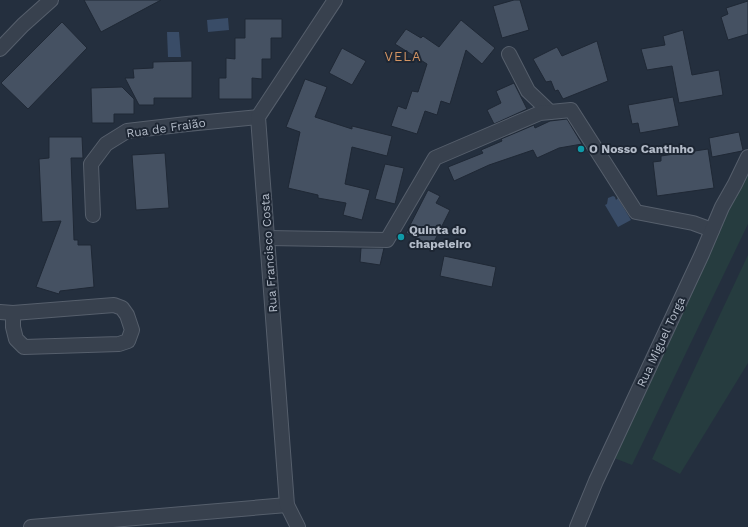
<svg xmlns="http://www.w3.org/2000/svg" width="748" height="527" viewBox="0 0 748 527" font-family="'Work Sans',sans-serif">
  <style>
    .green { fill: #263c3f }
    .water { fill: #394c67 }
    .building { fill: #455162; stroke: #1f2835 }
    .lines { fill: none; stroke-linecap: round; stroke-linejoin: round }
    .minor-casing { stroke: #565f6c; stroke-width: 16 }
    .minor { stroke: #38414e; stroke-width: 14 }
    .culture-dot { fill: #0f9aa8; stroke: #1d2633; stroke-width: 1.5 }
    .labels { text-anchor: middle; stroke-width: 4; stroke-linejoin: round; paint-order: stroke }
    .street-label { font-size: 12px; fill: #b4bcc9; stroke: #1d2633 }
    .poi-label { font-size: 12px; font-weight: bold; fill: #b4bcc9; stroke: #1d2633; text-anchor: start }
    .neighbourhood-label { font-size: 13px; letter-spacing: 1px; fill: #d59563; stroke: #1d2633 }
  </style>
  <rect width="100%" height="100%" fill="#242f3e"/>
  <g class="green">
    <path d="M 748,173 L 748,224 L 632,465 L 614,458 L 728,208 L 741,187 Z"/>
    <path d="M 748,255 L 748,363 L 680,474 L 652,459 Z"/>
  </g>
  <g class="water">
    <path d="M 228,18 L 229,30 L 208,32 L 207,20 Z"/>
    <path d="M 167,32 L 179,32 L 181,57 L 168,57 Z"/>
    <path d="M 613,196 L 615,197 L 616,200 L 618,198 L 631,220 L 618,227 L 605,205 L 607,204 L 608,198 Z"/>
  </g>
  <g class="building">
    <path d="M 84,0 L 161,0 L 101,32 Z"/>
    <path d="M 514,0 L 520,0 L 529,30 L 502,38 L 493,6 Z"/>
    <path d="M 748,1 L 748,34 L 728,40 L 721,17 L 728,14 L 726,8 Z"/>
    <path d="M 245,19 L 282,19 L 282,38 L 271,38 L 271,59 L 262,59 L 262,79 L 252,78 L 252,99 L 219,99 L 219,78 L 226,78 L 226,58 L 235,59 L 235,38 L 245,38 Z"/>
    <path d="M 461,20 L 495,48 L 482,64 L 466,50 L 450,104 L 441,101 L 437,115 L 425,111 L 417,134 L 391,126 L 398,106 L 406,109 L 412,91 L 418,92 L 427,64 L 395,44 L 406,29 L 421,38 L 423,36 L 439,47 Z"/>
    <path d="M 62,22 L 87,48 L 28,109 L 1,83 Z"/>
    <path d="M 683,30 L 692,75 L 719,70 L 723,95 L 679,103 L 672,66 L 647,70 L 641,49 L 665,45 L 663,36 Z"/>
    <path d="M 597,41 L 608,81 L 563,99 L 558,90 L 555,91 L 551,81 L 546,82 L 533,59 L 557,47 L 562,56 Z"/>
    <path d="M 342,48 L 366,61 L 352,85 L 329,73 Z"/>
    <path d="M 192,61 L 192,98 L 154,98 L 154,105 L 139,105 L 125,78 L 134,78 L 133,69 L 153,68 L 153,62 Z"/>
    <path d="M 305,79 L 327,87 L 315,117 L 352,129 L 352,126 L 392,136 L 387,156 L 352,147 L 345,184 L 370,190 L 362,220 L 343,215 L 346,203 L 318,198 L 318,195 L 288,188 L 300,132 L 286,127 Z"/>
    <path d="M 514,83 L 527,109 L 494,124 L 487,110 L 501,103 L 496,91 Z"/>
    <path d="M 122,87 L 134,99 L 134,114 L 114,114 L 114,123 L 92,123 L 91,88 Z"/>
    <path d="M 673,97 L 679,126 L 640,133 L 638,123 L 632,124 L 628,105 Z"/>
    <path d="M 567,119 L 582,144 L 559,148 L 537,158 L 533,150 L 489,165 L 454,181 L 448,167 L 483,153 L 481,150 L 502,141 L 501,139 L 534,125 L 535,128 L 550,121 Z"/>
    <path d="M 739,132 L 743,150 L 742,151 L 712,157 L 709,138 Z"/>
    <path d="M 49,137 L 82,137 L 83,158 L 71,158 L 74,240 L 78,240 L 78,245 L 91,245 L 94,287 L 60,291 L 59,294 L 36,287 L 61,221 L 42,222 L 39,159 L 49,158 Z"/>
    <path d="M 708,149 L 714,188 L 657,196 L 653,162 L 661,161 L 661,156 Z"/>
    <path d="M 165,153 L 169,208 L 136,210 L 132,155 Z"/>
    <path d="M 385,164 L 404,168 L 395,204 L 375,199 Z"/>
    <path d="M 428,190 L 440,196 L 436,203 L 450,210 L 432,246 L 406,233 Z"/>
    <path d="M 361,248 L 384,248 L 380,265 L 360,262 Z"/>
    <path d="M 444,256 L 496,267 L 492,287 L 440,276 Z"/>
  </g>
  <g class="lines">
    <g class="minor-casing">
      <g id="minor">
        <path d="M 0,49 L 23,25 L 51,0"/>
        <path d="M 509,54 L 528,91 L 550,112"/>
        <path d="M 93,215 L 91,164 L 106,144 L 127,131 L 187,124 L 258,117"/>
        <path d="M 268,238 L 387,240 L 435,158 L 540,113 L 571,110 L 636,212 L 693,223 L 712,230"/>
        <path d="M 0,312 L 13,313 L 114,305 L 122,308 L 127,315 L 132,330 L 128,341 L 119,344 L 24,347 L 16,339 L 13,327 L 13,313"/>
        <path d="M 31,527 L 287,505"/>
        <path d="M 298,527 L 287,505 L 258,117 L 335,0"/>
        <path d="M 577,527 L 596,481 L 702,254 L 722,207 L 735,184 L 748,157"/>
      </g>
    </g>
    <use href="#minor" class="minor"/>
  </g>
  <g class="culture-dot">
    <circle cx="581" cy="149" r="4"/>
    <circle cx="401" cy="237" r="4"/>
  </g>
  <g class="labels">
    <g class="street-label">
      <text transform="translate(166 128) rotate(-8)" y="4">Rua de Fraião</text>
      <text transform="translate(269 253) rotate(-94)" y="4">Rua Francisco Costa</text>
      <text transform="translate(661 342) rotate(-65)" y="4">Rua Miguel Torga</text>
    </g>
    <g class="poi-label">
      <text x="589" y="153">O Nosso Cantinho</text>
      <text x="409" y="234">Quinta do<tspan x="409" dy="14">chapeleiro</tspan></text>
    </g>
    <g class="neighbourhood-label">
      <text x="403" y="61">VELA</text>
    </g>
  </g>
</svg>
